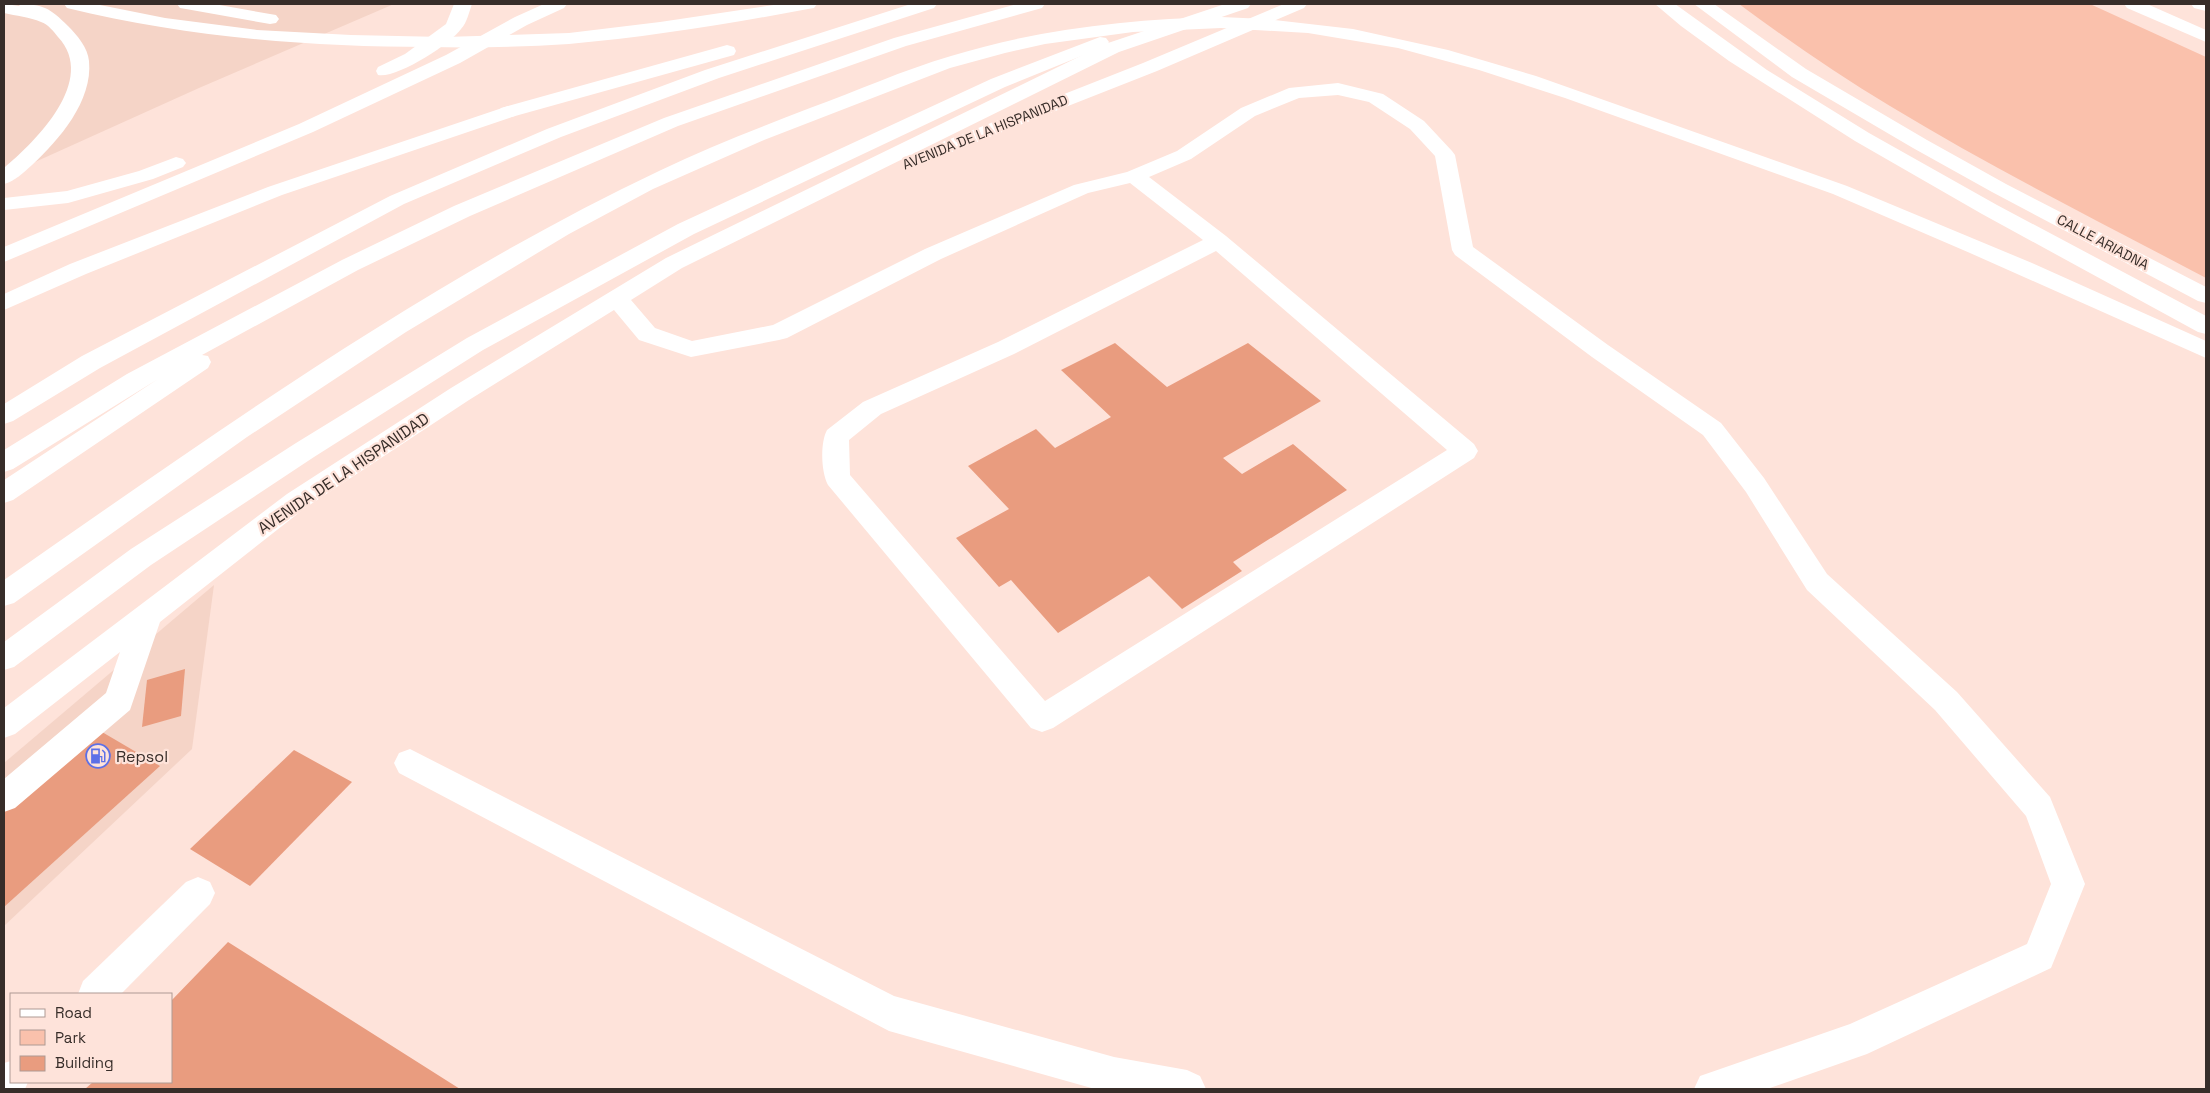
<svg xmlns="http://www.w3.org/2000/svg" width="2210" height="1093" viewBox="0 0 2210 1093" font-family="'Space Grotesk',sans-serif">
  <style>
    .built { fill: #f5d4c7 }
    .green { fill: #fac1ac }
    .building { fill: #e99c7f }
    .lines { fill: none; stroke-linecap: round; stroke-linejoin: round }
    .minor { fill: #fff; fill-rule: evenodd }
    .highway { fill: #fff; fill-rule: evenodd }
    .labels { text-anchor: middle; stroke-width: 4.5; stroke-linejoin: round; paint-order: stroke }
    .far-street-label { font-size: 14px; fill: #372d29; stroke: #fee3da }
    .street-label { font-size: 16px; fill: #372d29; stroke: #fee3da }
    .poi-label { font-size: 16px; fill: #372d29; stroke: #fee3da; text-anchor: start }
  </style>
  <rect width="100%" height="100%" fill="#fee3da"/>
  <g class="built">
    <path d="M 4,4 L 394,4 L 199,88 L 4,176 Z"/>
    <path d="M 214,585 L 192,749 L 4,926 L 4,763 Z"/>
  </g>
  <path class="green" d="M 1739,4 L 2090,4 L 2206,57 L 2206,278 C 2100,222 1992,168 1890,106 C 1838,75 1788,40 1739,4 Z"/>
  <g class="building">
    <path d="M 1115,343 L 1167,387 L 1248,343 L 1321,401 L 1223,458 L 1242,474 L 1293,444 L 1347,490 L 1233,562 L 1242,571 L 1182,609 L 1149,576 L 1058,633 L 1011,580 L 999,587 L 956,538 L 1009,509 L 968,466 L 1036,429 L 1055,448 L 1111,417 L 1061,370 Z"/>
    <path d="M 185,669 L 181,716 L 142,727 L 147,680 Z"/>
    <path d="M 85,722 L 160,766 L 4,907 L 4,790 Z"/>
    <path d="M 294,750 L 352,782 L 250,886 L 190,849 Z"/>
    <path d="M 228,942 L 460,1089 L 85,1089 L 93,1082 L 171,1082 L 171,1001 Z"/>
  </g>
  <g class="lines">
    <g class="minor">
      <path d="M 4,4 L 20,6 L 18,4 C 43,4 50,8 68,26 C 77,35 88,48 89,61 C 93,101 59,140 32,165 C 23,173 15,181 4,184 L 4,168 C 36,141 98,80 58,37 C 54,32 48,24 41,22 C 30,17 16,16 4,13 Z"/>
      <path d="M 454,4 L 472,4 C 469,12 467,23 461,29 C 451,44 396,79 378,75 L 376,71 L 378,67 L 405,54 L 446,24 Z"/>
      <path d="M 544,4 L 567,4 L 564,8 L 527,25 L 460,63 L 313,132 L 4,262 L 4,247 L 299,124 L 446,55 L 515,17 Z"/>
      <path d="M 1225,4 L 1251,4 L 1248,8 L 1119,52 L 682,268 L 631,300 L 655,328 L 692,341 L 773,325 L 925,249 L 1074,185 L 1127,172 L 1177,151 L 1241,108 L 1289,88 L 1338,83 L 1383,94 L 1424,121 L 1452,151 L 1455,155 L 1473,247 L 1608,345 L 1721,423 L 1764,478 L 1827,574 L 1957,692 L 2050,797 L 2085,884 L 2051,968 L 1867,1054 L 1767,1089 L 1694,1089 L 1700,1076 L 1850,1024 L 2027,944 L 2051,884 L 2026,816 L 1935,710 L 1807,590 L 1746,492 L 1703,435 L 1592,357 L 1455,255 L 1452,250 L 1435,156 L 1410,129 L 1369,102 L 1338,95 L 1299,98 L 1255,116 L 1191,159 L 1149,177 L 1226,236 L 1474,444 L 1478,451 L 1474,458 L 1053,728 L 1042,732 L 1031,728 L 828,485 C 821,472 820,443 827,430 L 863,402 L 998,342 L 1203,240 L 1130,183 L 1088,193 L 941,259 L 787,338 L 779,340 L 691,357 L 639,340 L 614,310 L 469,400 L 305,508 L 160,622 L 130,710 L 15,808 L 4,812 L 4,779 L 106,693 L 120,652 L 15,734 L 4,738 L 4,708 L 287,494 L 451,388 L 666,258 L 1105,44 ZM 1216,251 L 1447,450 L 1045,701 L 850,475 L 849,440 L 881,414 L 1014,354 Z"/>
      <path d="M 1284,4 L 1307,4 L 1304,8 L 1157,71 L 949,153 L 942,155 L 935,153 L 932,149 L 935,145 L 1143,63 Z"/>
      <path d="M 2124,4 L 2147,4 L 2206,30 L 2206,42 L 2127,8 Z"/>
      <path d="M 2191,4 L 2206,4 L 2206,11 L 2194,8 Z"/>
      <path d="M 508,106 L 515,108 L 518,112 L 515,116 L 282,195 L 86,274 L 4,310 L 4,294 L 70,264 L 268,187 Z"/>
      <path d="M 176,157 L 183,159 L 186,163 L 183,167 L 153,179 L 68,203 L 4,210 L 4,198 L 67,191 L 139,171 Z"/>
      <path d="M 410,749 L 894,996 L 1114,1057 L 1187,1070 L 1200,1076 L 1206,1089 L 1095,1089 L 889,1031 L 399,773 L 394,763 L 399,753 Z"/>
      <path d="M 198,877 L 210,882 L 215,893 L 210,904 L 121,994 L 78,994 L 83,981 L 186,882 Z"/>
      <path d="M 11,1061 L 11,1082 L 28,1082 L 25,1089 L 4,1089 L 4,1063 Z"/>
    </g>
    <g class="highway">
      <path d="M 64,4 L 95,4 L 165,18 L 257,30 L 351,35 L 444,37 L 569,33 L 660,22 L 780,4 L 817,4 L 814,8 L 808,9 C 729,24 649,37 569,44 C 523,47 476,48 430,47 C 307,47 186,37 67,8 Z"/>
      <path d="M 177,4 L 214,4 L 270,14 L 276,15 L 279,19 L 276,23 L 270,24 L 186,9 L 180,8 Z"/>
      <path d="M 911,4 L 937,4 L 934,8 L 719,78 L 561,137 L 404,204 L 100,368 L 13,421 L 4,424 L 4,404 L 82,356 L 390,196 L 547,129 L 705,70 Z"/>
      <path d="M 1017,4 L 1045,4 L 1042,8 L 906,46 L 678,126 L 470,216 L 358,270 L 202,355 L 208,356 L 211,362 L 208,368 L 13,500 L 4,503 L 4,480 L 158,379 L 13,469 L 4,472 L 4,450 L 127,374 L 342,260 L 454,206 L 664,118 L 894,38 Z"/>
      <path d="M 1655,4 L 1675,4 L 1767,70 L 1869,133 L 1997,205 L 2206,316 L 2206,334 L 2198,332 L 1982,214 L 1855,141 L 1729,61 L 1681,26 Z"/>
      <path d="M 1694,4 L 1714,4 L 1806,69 L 1927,140 L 2006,184 L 2206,287 L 2206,303 L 2198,301 L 1992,192 L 1913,148 L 1792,77 Z"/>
      <path d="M 1221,17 L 1265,19 L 1353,29 L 1448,50 L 1536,76 L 1847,186 L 2032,263 L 2206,341 L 2206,358 L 1970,253 L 1833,194 L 1565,98 L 1479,70 L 1398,48 L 1308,33 L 1221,28 L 1133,32 L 1045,44 L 1005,53 L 950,68 L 764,140 L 653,189 L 569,234 L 406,332 L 247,437 L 14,603 L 4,606 L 4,580 C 212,435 429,280 659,171 C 708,147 759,128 810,108 C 857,91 903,70 951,56 C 1039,29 1130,19 1221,17 Z"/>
      <path d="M 1100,37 L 1106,38 L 1109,42 L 1106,46 L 1005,87 L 694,234 L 483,350 L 314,457 L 151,565 L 14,667 L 4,670 L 4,642 L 131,549 L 296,443 L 467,338 L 678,224 L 991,79 Z"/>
      <path d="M 727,45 L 734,47 L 736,51 L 734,55 L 508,118 L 501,116 L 498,112 L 501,108 Z"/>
    </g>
  </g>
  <defs>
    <g id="fuel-ring" transform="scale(1.25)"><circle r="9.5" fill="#fee3da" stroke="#5d70e7" stroke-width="1.5"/><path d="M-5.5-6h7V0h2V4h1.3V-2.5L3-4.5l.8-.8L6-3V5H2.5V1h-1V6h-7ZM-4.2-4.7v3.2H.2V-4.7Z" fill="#5d70e7"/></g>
  </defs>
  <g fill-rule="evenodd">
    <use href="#fuel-ring" x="98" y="756"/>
  </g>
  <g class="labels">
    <g class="far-street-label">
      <text transform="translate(985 132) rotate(-22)" y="5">AVENIDA DE LA HISPANIDAD</text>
      <text transform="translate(2103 242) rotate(28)" y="5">CALLE ARIADNA</text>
    </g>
    <g class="street-label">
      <text transform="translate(343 473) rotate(-34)" y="6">AVENIDA DE LA HISPANIDAD</text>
    </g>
    <g class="poi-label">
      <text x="116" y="762">Repsol</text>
    </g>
  </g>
  <rect width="2210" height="1093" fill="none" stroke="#372d29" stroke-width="10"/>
  <rect x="10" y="993" width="162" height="90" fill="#fee3da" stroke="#ae9a93"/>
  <rect x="20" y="1009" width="25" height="8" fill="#ffffff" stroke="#ae9a93"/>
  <text x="55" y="1018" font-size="15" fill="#372d29">Road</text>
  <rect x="20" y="1030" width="25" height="15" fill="#fac1ac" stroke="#ae9a93"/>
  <text x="55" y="1043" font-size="15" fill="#372d29">Park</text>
  <rect x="20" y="1056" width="25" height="15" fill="#e99c7f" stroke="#ae9a93"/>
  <text x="55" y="1068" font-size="15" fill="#372d29">Building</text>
</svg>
